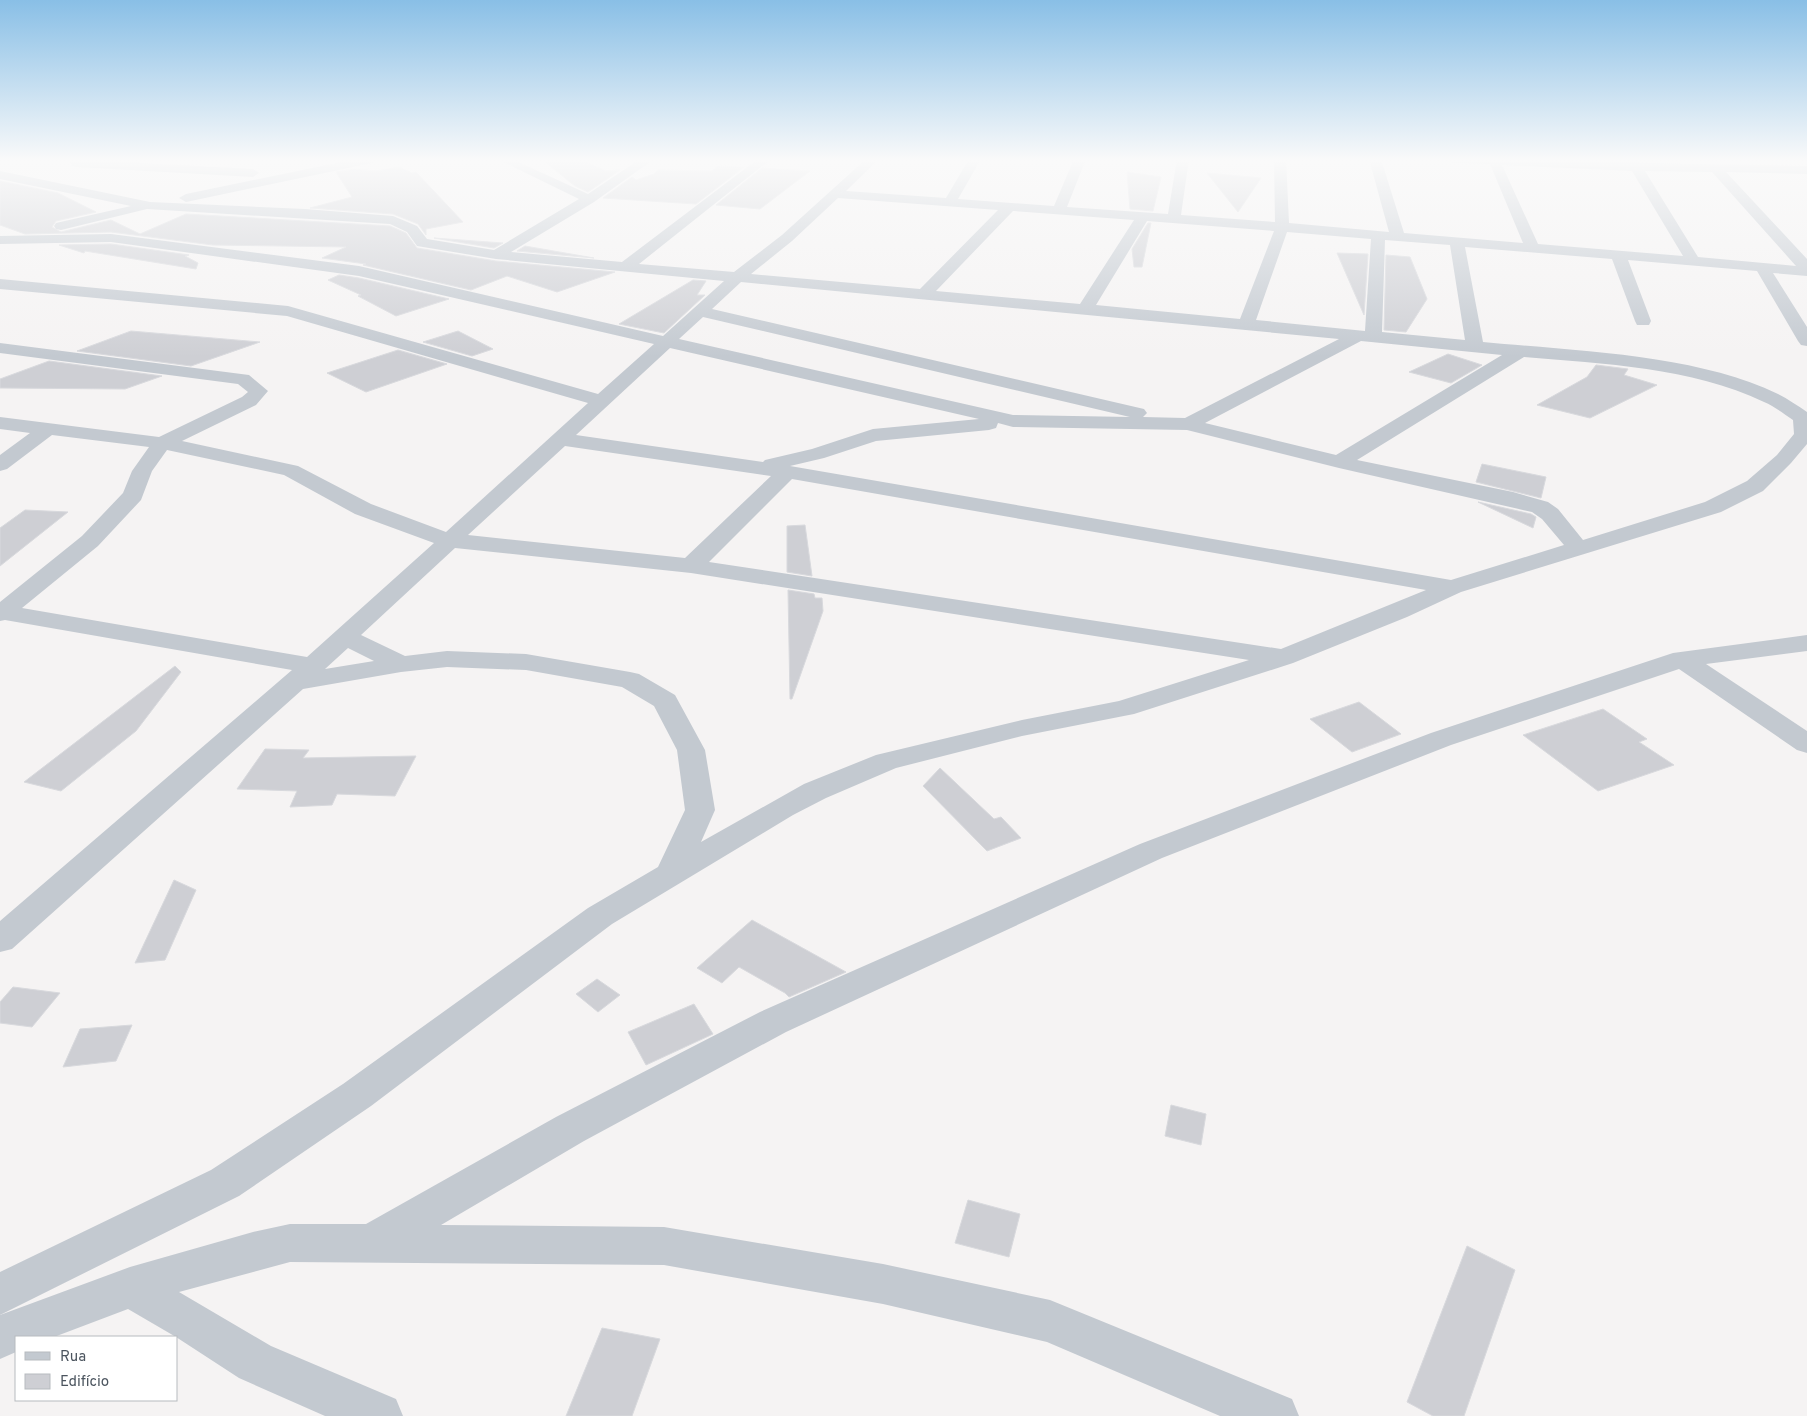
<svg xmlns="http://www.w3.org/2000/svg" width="1807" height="1416" viewBox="0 0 1807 1416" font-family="Overpass,sans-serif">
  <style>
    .building { fill: #cecfd4; stroke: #d8d9dd }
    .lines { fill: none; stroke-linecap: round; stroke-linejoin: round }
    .minor { fill: #c3c9d0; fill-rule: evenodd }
  </style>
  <rect width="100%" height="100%" fill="#f5f3f3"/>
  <g class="building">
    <path d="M 541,159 L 579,159 L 606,171 L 620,170 L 588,192 L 575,186 Z"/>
    <path d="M 718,166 L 744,167 L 696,204 L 603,198 L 632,177 L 636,180 L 654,174 L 658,170 L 712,171 Z"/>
    <path d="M 399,167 L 412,173 L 416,172 L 463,222 L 426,229 L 426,235 L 418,224 L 393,214 L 310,208 L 352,197 L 336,172 L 354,169 L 376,171 Z"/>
    <path d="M 762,168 L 810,171 L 760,209 L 716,205 Z"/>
    <path d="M 1127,172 L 1161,177 L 1153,211 L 1130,209 Z"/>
    <path d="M 1207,173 L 1261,178 L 1238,212 Z"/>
    <path d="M 0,181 L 58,193 L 96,212 L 56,221 L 52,227 L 61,232 L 111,220 L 140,234 L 186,214 L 390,226 L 406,233 L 417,248 L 496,261 L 615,272 L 557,292 L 507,276 L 471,290 L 363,265 L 366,264 L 322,258 L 346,247 L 213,245 L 111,232 L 25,234 L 0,225 Z"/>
    <path d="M 1148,223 L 1151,223 L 1142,267 L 1134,267 L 1132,249 Z"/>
    <path d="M 434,238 L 503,243 L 494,248 Z"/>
    <path d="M 111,244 L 189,255 L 185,256 L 198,263 L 196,269 L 85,251 L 84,253 L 59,245 Z"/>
    <path d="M 525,246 L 594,258 L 517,251 Z"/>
    <path d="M 1337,253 L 1368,254 L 1364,315 Z"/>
    <path d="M 1386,255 L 1410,257 L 1427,299 L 1406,332 L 1384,330 Z"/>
    <path d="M 339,275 L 359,278 L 449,299 L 396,316 L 358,296 L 361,295 L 328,280 Z"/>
    <path d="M 693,280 L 706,281 L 697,295 L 705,295 L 664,333 L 619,324 Z"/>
    <path d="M 131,331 L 260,342 L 191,366 L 77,351 Z"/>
    <path d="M 458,331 L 493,349 L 472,356 L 423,342 Z"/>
    <path d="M 398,350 L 447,364 L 366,392 L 327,373 Z"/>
    <path d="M 1448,354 L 1482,365 L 1451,383 L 1409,372 Z"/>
    <path d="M 49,361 L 162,376 L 125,389 L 0,388 L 0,379 Z"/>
    <path d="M 1596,365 L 1628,369 L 1624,375 L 1657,385 L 1590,418 L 1537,405 L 1587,377 Z"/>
    <path d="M 1482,464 L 1546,477 L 1541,498 L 1476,482 Z"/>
    <path d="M 1478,502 L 1531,514 L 1536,517 L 1533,528 Z"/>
    <path d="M 25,510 L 68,512 L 0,566 L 0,528 Z"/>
    <path d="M 805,525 L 812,576 L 787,572 L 787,526 Z"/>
    <path d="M 788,590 L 814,594 L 815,598 L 822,598 L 823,611 L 792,699 L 790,699 Z"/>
    <path d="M 175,666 L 181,672 L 136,731 L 61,791 L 24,782 Z"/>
    <path d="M 1359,702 L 1401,734 L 1352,752 L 1310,719 Z"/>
    <path d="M 1603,709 L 1647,739 L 1639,742 L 1674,765 L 1598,791 L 1523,735 Z"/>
    <path d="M 265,749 L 309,750 L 303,758 L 416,756 L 395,796 L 337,794 L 332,805 L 290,807 L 297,791 L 237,789 Z"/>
    <path d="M 940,768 L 994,819 L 1001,817 L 1021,838 L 987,851 L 923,786 Z"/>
    <path d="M 174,880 L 196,890 L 165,960 L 135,963 Z"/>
    <path d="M 752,920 L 846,972 L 789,997 L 785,993 L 739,967 L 722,983 L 697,968 Z"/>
    <path d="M 597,979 L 620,995 L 598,1012 L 576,994 Z"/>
    <path d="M 13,987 L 60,993 L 32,1027 L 0,1023 L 0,1002 Z"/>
    <path d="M 694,1004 L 713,1034 L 646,1065 L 628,1032 Z"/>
    <path d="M 132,1025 L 116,1061 L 63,1067 L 80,1029 Z"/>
    <path d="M 1171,1105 L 1206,1114 L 1201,1145 L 1165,1136 Z"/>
    <path d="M 968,1200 L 1020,1214 L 1009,1257 L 955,1243 Z"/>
    <path d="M 1467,1246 L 1515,1270 L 1464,1416 L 1433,1416 L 1407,1402 Z"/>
    <path d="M 602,1328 L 660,1339 L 632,1416 L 566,1416 Z"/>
  </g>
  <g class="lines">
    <g class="minor">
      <path d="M 68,159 L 253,169 L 259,173 L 253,177 L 76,167 L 72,166 Z"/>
      <path d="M 356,159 L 378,159 L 372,163 L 186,202 L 179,198 L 186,194 Z"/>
      <path d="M 497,159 L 512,159 L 588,194 L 640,159 L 654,159 L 594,202 L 511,252 L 622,262 L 758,159 L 771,159 L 639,264 L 734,272 L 782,235 L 866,159 L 879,159 L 846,191 L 946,198 L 969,159 L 981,159 L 958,199 L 1054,206 L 1074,159 L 1086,159 L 1067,207 L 1168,214 L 1177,159 L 1189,159 L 1181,215 L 1275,222 L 1274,159 L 1286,159 L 1289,223 L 1389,232 L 1369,159 L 1381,159 L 1404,233 L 1523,243 L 1490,164 L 1452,163 L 1446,159 L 1807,166 L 1807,174 L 1726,172 L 1807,259 L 1807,276 L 1773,273 L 1807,327 L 1807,346 L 1801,345 L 1798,341 L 1757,271 L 1628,260 L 1651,321 L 1649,325 L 1637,325 L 1635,321 L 1612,259 L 1465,247 L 1483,342 C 1575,351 1695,354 1778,394 C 1788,399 1798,406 1807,412 L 1807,444 L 1791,463 L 1763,491 L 1721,512 L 1461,592 L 1407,617 L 1293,663 L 1134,714 L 1022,736 L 896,768 L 826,798 L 793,815 L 612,924 L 371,1106 L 239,1196 L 0,1315 L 0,1272 L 211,1170 L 343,1084 L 588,908 L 658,867 L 685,810 L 677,750 L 654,706 L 622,687 L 526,670 L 447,667 L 401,672 L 303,689 L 12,949 L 0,952 L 0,921 L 292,670 L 5,620 L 0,621 L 0,602 L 82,536 L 123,493 L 132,471 L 149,447 L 52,435 L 7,469 L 0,471 L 0,455 L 30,433 L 0,429 L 0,417 L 159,437 L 242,397 L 248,392 L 238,384 L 0,353 L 0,343 L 249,375 L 268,391 L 256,405 L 182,441 L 298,466 L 371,504 L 446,532 L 588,403 L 287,316 L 0,289 L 0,279 L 288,306 L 598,394 L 654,344 L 359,276 L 111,242 L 0,244 L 0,236 L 111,234 L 359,266 L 663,336 L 724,281 L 496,259 L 417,246 L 407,232 L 390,224 L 147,209 L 61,230 L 56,229 L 54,226 L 56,223 L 131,206 L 0,179 L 0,171 L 150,202 L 305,209 L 393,216 L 417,226 L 427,239 L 494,250 L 579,199 ZM 1502,165 L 1632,171 L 1683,256 L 1538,244 ZM 1645,171 L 1712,172 L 1796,266 L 1698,257 ZM 838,198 L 998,210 L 920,289 L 751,274 L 792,241 ZM 1013,211 L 1134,220 L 1080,304 L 936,291 ZM 1147,221 L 1274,231 L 1240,319 L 1096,305 ZM 1287,232 L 1371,239 L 1365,331 L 1256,320 ZM 1385,240 L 1450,245 L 1465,340 L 1382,332 ZM 741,282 L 1339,339 L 1185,418 L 1143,417 L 1147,413 L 1144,409 L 712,309 ZM 703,317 L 1130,417 L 1013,415 L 679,339 ZM 1361,341 L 1502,355 L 1336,455 L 1205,423 ZM 670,348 L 979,419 L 873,429 L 812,449 L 765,460 L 763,462 L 576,435 ZM 1524,357 C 1604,364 1691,367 1764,402 C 1774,406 1784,414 1793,420 L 1794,434 L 1777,455 L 1747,481 L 1705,502 L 1583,540 L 1558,509 L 1548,502 L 1513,492 L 1357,460 ZM 998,423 L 1013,427 L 1187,430 L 1339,468 L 1532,512 L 1542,519 L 1564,545 L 1451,580 L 790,466 L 824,458 L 876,441 L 989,430 L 996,428 ZM 565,446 L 771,476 L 685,558 L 468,535 ZM 167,450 L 284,475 L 355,514 L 434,543 L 307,657 L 22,608 L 98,546 L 141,500 L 152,471 ZM 792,479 L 1426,590 L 1281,649 L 709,562 ZM 455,548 L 691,573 L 1249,660 L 1119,701 L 1022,720 L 876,755 L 804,784 L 701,842 L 715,810 L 705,750 L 675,695 L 639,674 L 630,672 L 526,654 L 447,651 L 405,656 L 361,635 ZM 348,648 L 374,661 L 325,669 Z"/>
      <path d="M 1807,635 L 1807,651 L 1706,664 L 1807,731 L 1807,753 L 1797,750 L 1679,669 L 1451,745 L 1162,858 L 786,1032 L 584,1141 L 441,1225 L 664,1227 L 883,1264 L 1050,1300 L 1292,1399 L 1299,1416 L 1220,1416 L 1047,1342 L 883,1304 L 664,1265 L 290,1262 L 179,1292 L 271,1346 L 396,1399 L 403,1416 L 325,1416 L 239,1378 L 176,1337 L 128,1309 L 54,1337 L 16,1337 L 16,1352 L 0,1359 L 0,1315 L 130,1267 L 253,1232 L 290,1224 L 366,1224 L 556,1117 L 760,1012 L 1140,844 L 1431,733 L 1673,653 Z"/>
    </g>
  </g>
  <linearGradient id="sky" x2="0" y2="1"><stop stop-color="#89bfe6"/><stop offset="0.45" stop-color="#fafafa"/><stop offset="1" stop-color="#fafafa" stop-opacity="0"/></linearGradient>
  <rect width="1807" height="357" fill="url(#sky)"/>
  <rect x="15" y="1336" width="162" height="65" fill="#ffffff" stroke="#b7bbbf"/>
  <rect x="25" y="1352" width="25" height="8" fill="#c3c9d0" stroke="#b7bbbf"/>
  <text x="60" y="1361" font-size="15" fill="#4c555f">Rua</text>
  <rect x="25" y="1374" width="25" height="15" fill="#cecfd4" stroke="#b7bbbf"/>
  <text x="60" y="1386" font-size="15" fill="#4c555f">Edifício</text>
</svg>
